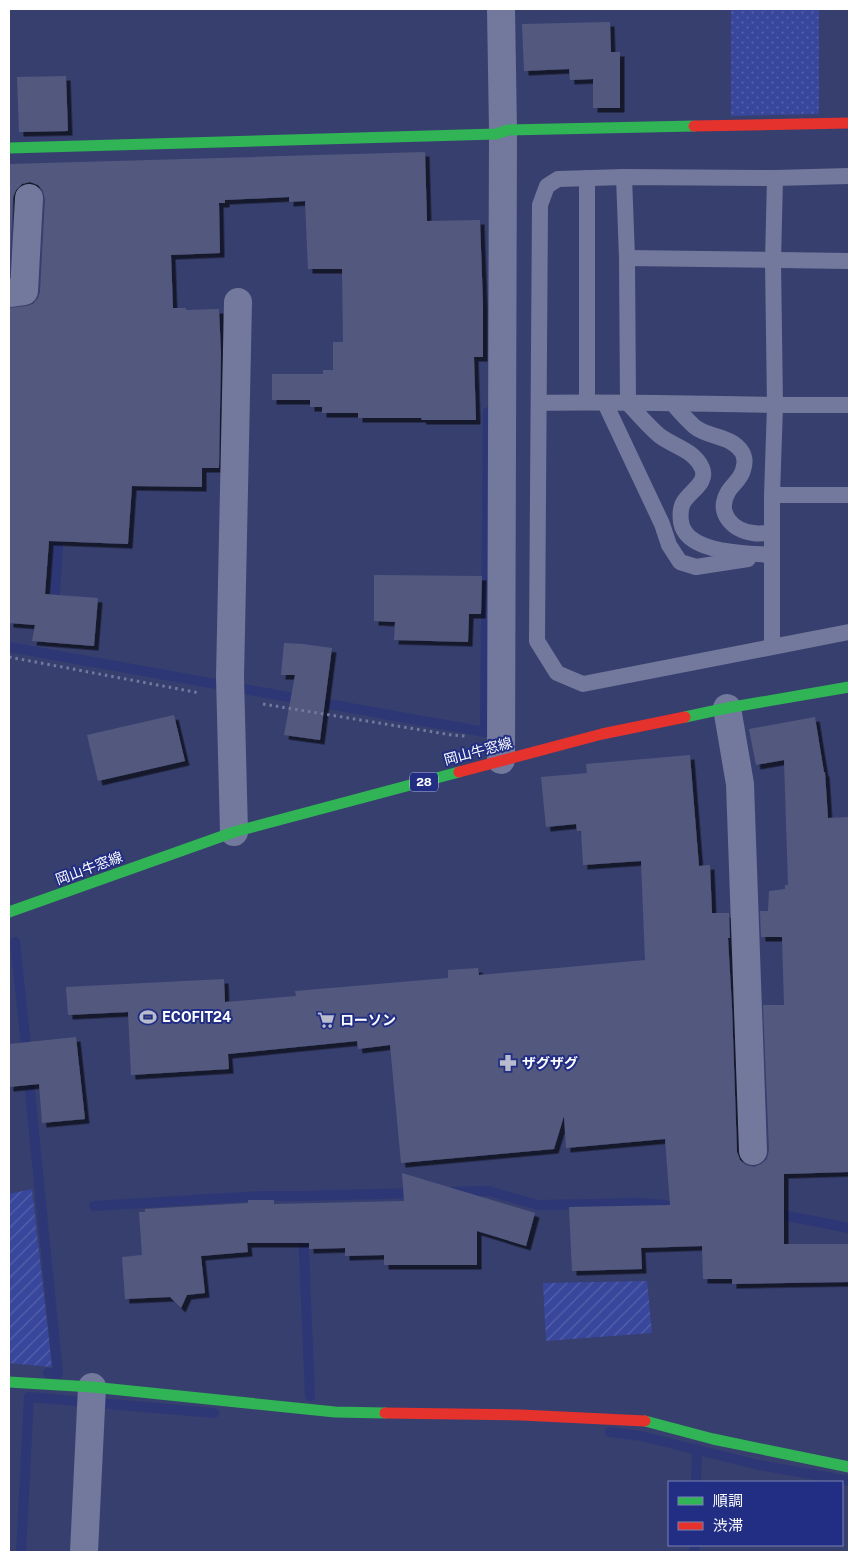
<svg xmlns="http://www.w3.org/2000/svg" width="858" height="1561" viewBox="0 0 858 1561" font-family="'Public Sans','Noto Sans JP',sans-serif">
  <style>
    .grass { fill: url(#grass-dots) }
    .garden { fill: url(#garden-furrows) }
    .lines { fill: none; stroke-linecap: round; stroke-linejoin: round }
    .stream { stroke: #2e3776; stroke-width: 10 }
    .building { fill: #53597e; filter: url(#shadow) }
    .path { stroke: #73799c; stroke-width: 3; stroke-dasharray: 2.5 4; stroke-linecap: butt }
    .lane { stroke: #73799c; stroke-width: 16 }
    .street { stroke: #73799c; stroke-width: 28 }
    .fast { stroke: #30b455; stroke-width: 11 }
    .jam { stroke: #e5322d; stroke-width: 11 }
    .labels { text-anchor: middle; stroke-width: 4; stroke-linejoin: round; paint-order: stroke }
    .shield { fill: #212e84; stroke: #bcc0da; stroke-width: 1 }
    .shield-label { font-size: 12px; font-weight: bold; fill: #fff }
    .street-label { font-size: 14px; fill: #fff; stroke: #212e84 }
    .poi-label { font-size: 14px; font-weight: bold; fill: #fff; stroke: #212e84; text-anchor: start }
  </style>
  <defs>
    <pattern id="grass-dots" width="8" height="8" patternUnits="userSpaceOnUse" patternTransform="scale(1.25)"><rect width="8" height="8" fill="#38469c"/><path d="M2 2h.1M6 6h.1" fill="none" stroke="#5662ab" stroke-width="1.8" stroke-linecap="round"/></pattern>
    <pattern id="garden-furrows" width="10" height="10" patternUnits="userSpaceOnUse" patternTransform="scale(1.25)"><rect width="10" height="10" fill="#38469c"/><path d="M-1 1l2-2M0 10L10 0M9 11l2-2" fill="none" stroke="#5662ab"/></pattern>
    <filter id="shadow"><feDropShadow dx="4.5" dy="4.5" stdDeviation="0" flood-color="#0009"/></filter>
  </defs>
  <rect width="100%" height="100%" fill="#373f6e"/>
  <path class="grass" d="M 731,9 L 819,9 L 819,114 L 731,116 Z"/>
  <g class="garden">
    <path d="M 32,1189 L 52,1367 L 9,1363 L 9,1194 Z"/>
    <path d="M 647,1281 L 652,1333 L 546,1341 L 543,1283 Z"/>
  </g>
  <g class="lines">
    <g class="stream">
      <path d="M 54,608 L 59,528"/>
      <path d="M 9,647 L 485,732 L 488,412"/>
      <path d="M 15,942 L 27,1055"/>
      <path d="M 28,1072 L 58,1374 L 48,1373"/>
      <path d="M 452,1192 L 488,1191 L 538,1205 L 642,1203 L 675,1206"/>
      <path d="M 94,1206 L 261,1196 L 301,1196 L 417,1193"/>
      <path d="M 772,1213 L 849,1228"/>
      <path d="M 303,1230 L 310,1396"/>
      <path d="M 610,1432 L 641,1436 L 759,1465 L 849,1481"/>
      <path d="M 696,1482 L 697,1449"/>
      <path d="M 21,1552 L 29,1397 L 214,1413"/>
      <path d="M 694,1552 L 695,1545"/>
    </g>
  </g>
  <g class="building">
    <path d="M 610,22 L 611,52 L 620,52 L 620,108 L 593,108 L 593,79 L 570,80 L 569,69 L 524,71 L 522,24 Z"/>
    <path d="M 66,76 L 68,131 L 19,132 L 17,77 Z"/>
    <path d="M 425,152 L 427,221 L 480,220 L 483,304 L 483,357 L 474,357 L 476,420 L 421,420 L 422,418 L 358,418 L 358,413 L 322,413 L 322,407 L 310,407 L 310,400 L 272,400 L 272,374 L 323,374 L 323,370 L 333,370 L 333,342 L 343,342 L 342,269 L 308,269 L 305,201 L 289,202 L 289,197 L 225,200 L 225,203 L 219,203 L 220,253 L 171,255 L 173,308 L 186,308 L 186,310 L 219,309 L 221,353 L 219,468 L 202,468 L 202,487 L 132,486 L 128,544 L 49,541 L 45,594 L 98,598 L 94,646 L 32,641 L 35,625 L 9,623 L 9,308 L 26,306 L 33,304 L 38,298 L 40,292 L 45,199 L 43,191 L 38,185 L 30,182 L 22,184 L 16,190 L 13,197 L 9,277 L 9,164 Z"/>
    <path d="M 374,575 L 482,576 L 481,614 L 469,614 L 468,642 L 394,640 L 395,622 L 374,621 Z"/>
    <path d="M 284,643 L 303,644 L 332,648 L 320,740 L 284,735 L 295,675 L 281,675 Z"/>
    <path d="M 174,715 L 185,761 L 98,781 L 87,735 Z"/>
    <path d="M 815,717 L 824,772 L 825,772 L 828,818 L 849,817 L 849,1172 L 784,1174 L 784,1244 L 849,1244 L 849,1282 L 732,1284 L 732,1279 L 703,1279 L 702,1246 L 641,1248 L 642,1269 L 572,1271 L 569,1207 L 670,1205 L 665,1139 L 566,1148 L 564,1116 L 554,1149 L 401,1163 L 390,1045 L 358,1049 L 357,1041 L 228,1054 L 229,1069 L 131,1075 L 128,1012 L 68,1015 L 66,987 L 224,979 L 225,1002 L 296,996 L 295,991 L 448,978 L 448,970 L 478,968 L 479,975 L 645,960 L 641,861 L 583,865 L 581,831 L 577,831 L 576,824 L 546,827 L 541,777 L 587,773 L 586,764 L 690,755 L 699,866 L 710,865 L 712,913 L 729,913 L 730,938 L 728,938 L 732,1007 L 737,1152 L 740,1160 L 746,1165 L 754,1167 L 761,1164 L 767,1159 L 769,1150 L 763,1005 L 784,1005 L 782,937 L 761,937 L 760,911 L 768,911 L 769,891 L 785,889 L 785,885 L 788,885 L 784,760 L 756,765 L 749,729 Z"/>
    <path d="M 76,1037 L 85,1119 L 42,1123 L 39,1084 L 9,1087 L 9,1044 Z"/>
    <path d="M 402,1173 L 535,1213 L 526,1246 L 477,1231 L 477,1265 L 384,1265 L 384,1255 L 345,1256 L 345,1248 L 309,1249 L 309,1243 L 247,1243 L 248,1252 L 201,1256 L 205,1293 L 187,1295 L 181,1308 L 170,1297 L 125,1299 L 122,1257 L 142,1255 L 139,1212 L 145,1212 L 145,1209 L 248,1203 L 248,1200 L 274,1200 L 274,1204 L 404,1201 Z"/>
  </g>
  <g class="lines">
    <g class="path">
      <path d="M 9,657 L 200,693"/>
      <path d="M 263,704 L 452,735 L 466,736"/>
    </g>
    <g class="lane">
      <path d="M 849,176 L 775,178 L 624,177 L 558,179 L 547,186 L 540,205 L 537,641 L 557,673 L 583,684 L 849,632"/>
      <path d="M 624,177 L 627,258 L 628,403 C 638,414 649,427 660,436 C 675,447 694,450 702,468 C 708,482 692,490 685,500 C 680,506 680,514 681,522 C 686,554 747,553 772,555"/>
      <path d="M 587,178 L 587,402"/>
      <path d="M 627,258 L 849,261"/>
      <path d="M 539,403 C 642,401 746,406 849,405"/>
      <path d="M 605,403 L 662,524 L 669,545 L 680,562 L 696,567 L 748,559"/>
      <path d="M 673,404 C 680,412 687,420 695,427 C 709,438 731,435 742,452 C 745,457 745,464 743,470 C 741,479 732,485 728,492 C 716,513 732,530 753,533 C 759,534 766,533 772,533"/>
      <path d="M 772,495 L 849,495"/>
      <path d="M 772,646 L 772,495 L 775,406 L 773,261 L 775,178"/>
    </g>
    <g class="street">
      <path d="M 501,9 L 503,131 L 501,760"/>
      <path d="M 9,293 L 24,291 L 29,198"/>
      <path d="M 727,708 L 740,784 L 753,1151"/>
      <path d="M 234,832 L 230,677 L 238,302"/>
      <path d="M 84,1552 L 92,1387"/>
    </g>
    <g class="fast">
      <path d="M 9,148 L 496,134 L 508,130 L 694,126"/>
      <path d="M 685,717 L 727,708 L 849,687"/>
      <path d="M 9,912 L 234,832 L 459,772"/>
      <path d="M 9,1382 L 92,1387 L 335,1412 L 385,1413"/>
      <path d="M 645,1421 L 713,1439 L 849,1467"/>
    </g>
    <g class="jam">
      <path d="M 694,126 L 849,123"/>
      <path d="M 459,772 L 602,734 L 685,717"/>
      <path d="M 385,1413 L 521,1415 L 645,1421"/>
    </g>
  </g>
  <defs>
    <g id="stadium-bare" transform="scale(1.35)"><path d="M0-5a6.5 5 0 1 0 0 10a6.5 5 0 1 0 0-10ZM-3.5-1.8h7v3.6h-7Z" fill="#b9bccc" stroke="#212e84" stroke-width="2.5" paint-order="stroke"/></g>
    <g id="supermarket-bare" transform="scale(1.35)"><path d="M-6-5.5h2.5l.6 2H6L4.5 2H-2.5L-4.4-4H-6ZM-1.5 3.2a1.3 1.3 0 1 0 .1 0ZM3 3.2a1.3 1.3 0 1 0 .1 0Z" fill="#b9bccc" stroke="#212e84" stroke-width="2.5" paint-order="stroke"/></g>
    <g id="pharmacy-bare" transform="scale(1.35)"><path d="M-2-6h4v4h4v4h-4v4h-4v-4h-4v-4h4Z" fill="#b9bccc" stroke="#212e84" stroke-width="2.5" paint-order="stroke"/></g>
  </defs>
  <g fill-rule="evenodd">
    <use href="#stadium-bare" x="148" y="1017"/>
    <use href="#supermarket-bare" x="326" y="1020"/>
    <use href="#pharmacy-bare" x="508" y="1063"/>
  </g>
  <g class="labels">
    <rect class="shield" x="410" y="772.5" width="28" height="19" rx="4"/>
    <g class="shield-label">
      <text x="424" y="786">28</text>
    </g>
    <g class="street-label">
      <text transform="translate(478 751) rotate(-15)" y="5">岡山牛窓線</text>
      <text transform="translate(89 868) rotate(-20)" y="5">岡山牛窓線</text>
    </g>
    <g class="poi-label">
      <text x="162" y="1022">ECOFIT24</text>
      <text x="340" y="1025">ローソン</text>
      <text x="522" y="1068">ザグザグ</text>
    </g>
  </g>
  <rect width="858" height="1561" fill="none" stroke="#ffffff" stroke-width="20"/>
  <rect x="668" y="1481" width="175" height="65" fill="#212e84" stroke="#7a82b5"/>
  <rect x="678" y="1497" width="25" height="8" fill="#30b455" stroke="#7a82b5"/>
  <text x="713" y="1506" font-size="15" fill="#ffffff">順調</text>
  <rect x="678" y="1522" width="25" height="8" fill="#e5322d" stroke="#7a82b5"/>
  <text x="713" y="1531" font-size="15" fill="#ffffff">渋滞</text>
</svg>
